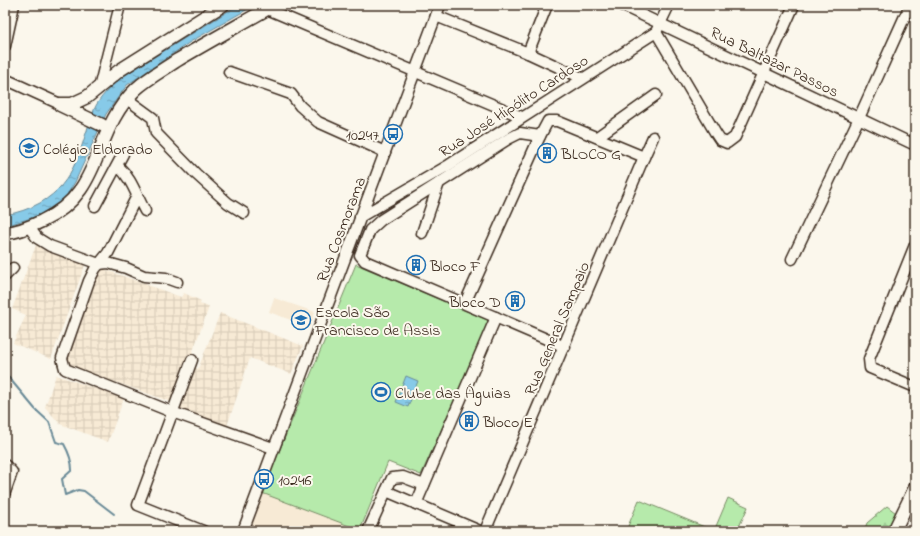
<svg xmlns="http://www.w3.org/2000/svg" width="920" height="536" viewBox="0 0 920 536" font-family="'Indie Flower',sans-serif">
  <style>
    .built { fill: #f7ead5 }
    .industrial { fill: url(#industrial-grid) }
    .green { fill: #b6eaab; stroke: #788a64 }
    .forest { fill: url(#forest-firs); stroke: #788a64 }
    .water { fill: url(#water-ripples); stroke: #698a97 }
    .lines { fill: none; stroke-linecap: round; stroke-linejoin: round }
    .stream { stroke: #698a97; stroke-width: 2 }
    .minor-casing { stroke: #3b2a1e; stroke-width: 13 }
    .major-casing { stroke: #3b2a1e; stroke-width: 15 }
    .minor { stroke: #fbf7ec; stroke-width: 10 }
    .major { stroke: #fbf7ec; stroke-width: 12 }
    .labels { text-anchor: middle; stroke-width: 4; stroke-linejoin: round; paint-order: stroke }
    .street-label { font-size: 16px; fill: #3b2a1e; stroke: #fbf7ec }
    .poi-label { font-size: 16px; fill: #3b2a1e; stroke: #fbf7ec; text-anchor: start }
  </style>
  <defs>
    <pattern id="industrial-grid" width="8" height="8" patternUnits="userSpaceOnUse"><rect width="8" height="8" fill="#f7ead5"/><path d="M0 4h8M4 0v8" fill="none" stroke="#d5c9b6"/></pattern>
    <pattern id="forest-firs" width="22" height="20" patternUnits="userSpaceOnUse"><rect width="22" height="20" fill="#b6eaab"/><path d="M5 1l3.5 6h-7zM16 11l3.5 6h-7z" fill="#9dc993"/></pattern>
    <pattern id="water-ripples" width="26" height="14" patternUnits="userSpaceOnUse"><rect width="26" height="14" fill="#87cae8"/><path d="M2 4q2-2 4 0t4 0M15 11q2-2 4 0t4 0" fill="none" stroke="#70a4bb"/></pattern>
  </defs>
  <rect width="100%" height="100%" fill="#fbf7ec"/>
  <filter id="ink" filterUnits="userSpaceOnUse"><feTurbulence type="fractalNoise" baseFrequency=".025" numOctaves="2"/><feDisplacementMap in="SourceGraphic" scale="8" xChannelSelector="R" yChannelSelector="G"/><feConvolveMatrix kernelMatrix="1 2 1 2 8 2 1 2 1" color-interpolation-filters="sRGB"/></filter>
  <g filter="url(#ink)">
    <g class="built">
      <path d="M 274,298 L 315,312 L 310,327 L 269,312 Z"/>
      <path d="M 262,493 L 360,530 L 248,531 Z"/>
    </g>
    <g class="industrial">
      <path d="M 36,245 L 44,250 L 55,250 L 86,262 L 51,359 L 13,343 L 26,315 L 12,309 Z"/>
      <path d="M 98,267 L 181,297 L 184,293 L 201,301 L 200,304 L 209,307 L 174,403 L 68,365 L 65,352 Z"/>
      <path d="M 220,313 L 303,346 L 291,374 L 250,358 L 227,426 L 177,408 L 192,367 L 198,369 Z"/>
      <path d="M 56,375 L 124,398 L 108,442 L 60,424 L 45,407 Z"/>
    </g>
    <g class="green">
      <path d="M 356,264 L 490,321 L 421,475 L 388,462 L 360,530 L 262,493 Z"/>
      <path d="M 728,498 L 748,507 L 737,531 L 714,531 Z"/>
      <path d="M 639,500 L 707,528 L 706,531 L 626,531 Z"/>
    </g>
    <path class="forest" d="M 887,506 L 896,513 L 887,531 L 864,531 L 867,523 Z"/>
    <g class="water">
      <path d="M 238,5 L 255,5 L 190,42 L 127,85 L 106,114 L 75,182 L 65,198 L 38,216 L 5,226 L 5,215 C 17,213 29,209 40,203 C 77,182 80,146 94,110 C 99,97 112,86 122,77 Z"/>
      <path d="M 406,376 L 418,381 L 408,407 L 396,402 Z"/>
    </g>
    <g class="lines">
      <path class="stream" d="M 5,373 L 35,409 L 49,422 L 56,442 L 64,444 C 69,453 72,460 72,470 L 62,479 L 65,495 L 78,490 L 84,491 L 114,514"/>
      <g class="minor-casing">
        <g id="minor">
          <path d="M 621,5 L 915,145"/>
          <path d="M 267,9 L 522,117"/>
          <path d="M 436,16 L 528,53 L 582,78"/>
          <path d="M 656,32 L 716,134 L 720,140 L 727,143 L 735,137 L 794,5"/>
          <path d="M 5,46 L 14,5"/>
          <path d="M 528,53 L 547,5"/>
          <path d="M 229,72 L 291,94 L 300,106 L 318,122 L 385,152"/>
          <path d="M 5,79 L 60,104"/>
          <path d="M 99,88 L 120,5"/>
          <path d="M 127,99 L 153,118 L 156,133 L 196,174 L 228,203 L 244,213"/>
          <path d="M 540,136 L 520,133 L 508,139 L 381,220 L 370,230 L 360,255 L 365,261 L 565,347"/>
          <path d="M 597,137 L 656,95"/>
          <path d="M 118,166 C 132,179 136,195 145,211"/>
          <path d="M 137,196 L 108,253 L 95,269 L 89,281 L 62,358 L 65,369 L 172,412 L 273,448"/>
          <path d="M 95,206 L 123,154"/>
          <path d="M 360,217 L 449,165 L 656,32 L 669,5"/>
          <path d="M 29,227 L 37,238 L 50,246 L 99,264 L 108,263 L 126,268 L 144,276 L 166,278 L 177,282"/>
          <path d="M 422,233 L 439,183"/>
          <path d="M 915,245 L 869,359 L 870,368 L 915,387"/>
          <path d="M 792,259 L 859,118 L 910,5"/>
          <path d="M 5,276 L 13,268"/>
          <path d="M 465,303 L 540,136 L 548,121 L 557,121 L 644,157"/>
          <path d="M 192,360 L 138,505 L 203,531"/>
          <path d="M 5,465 L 12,472 L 5,492"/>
          <path d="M 386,491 L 480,531"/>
          <path d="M 416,504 L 496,317"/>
          <path d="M 243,531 L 440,5"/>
          <path d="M 368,531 L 392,478 L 403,477 L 424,485"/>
          <path d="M 485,531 L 644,157 L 653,137"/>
        </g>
      </g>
      <g class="major-casing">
        <g id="major">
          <path d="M 60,104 L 72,104 L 87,97 L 120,70 L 223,5"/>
          <path d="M 60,105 L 102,125"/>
          <path d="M 5,233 C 18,232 30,227 42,221 C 105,192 91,132 136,89 C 148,78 163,70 176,61 C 208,42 241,24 274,5"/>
          <path d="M 894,531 L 915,488"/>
        </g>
      </g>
      <use href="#minor" class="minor"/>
      <use href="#major" class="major"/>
    </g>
  </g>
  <defs>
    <g id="bus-ring" transform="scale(1)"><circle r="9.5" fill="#fbf7ec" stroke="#1f6fb2" stroke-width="1.5"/><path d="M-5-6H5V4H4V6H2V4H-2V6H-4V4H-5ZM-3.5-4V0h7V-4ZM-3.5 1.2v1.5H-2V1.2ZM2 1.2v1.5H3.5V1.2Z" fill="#1f6fb2"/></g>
    <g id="school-ring" transform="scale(1)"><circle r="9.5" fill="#fbf7ec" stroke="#1f6fb2" stroke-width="1.5"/><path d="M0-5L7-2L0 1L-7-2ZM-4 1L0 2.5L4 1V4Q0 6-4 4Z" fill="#1f6fb2"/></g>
    <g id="building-ring" transform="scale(1)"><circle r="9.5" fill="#fbf7ec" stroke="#1f6fb2" stroke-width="1.5"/><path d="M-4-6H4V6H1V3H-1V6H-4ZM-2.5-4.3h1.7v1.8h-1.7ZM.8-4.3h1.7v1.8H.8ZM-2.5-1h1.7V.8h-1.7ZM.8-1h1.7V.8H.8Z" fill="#1f6fb2"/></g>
    <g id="stadium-ring" transform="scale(1)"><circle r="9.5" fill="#fbf7ec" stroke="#1f6fb2" stroke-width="1.5"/><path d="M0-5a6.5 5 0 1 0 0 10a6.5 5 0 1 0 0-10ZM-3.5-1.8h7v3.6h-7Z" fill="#1f6fb2"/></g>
  </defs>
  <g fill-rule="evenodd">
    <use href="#bus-ring" x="393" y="134"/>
    <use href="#school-ring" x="29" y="148"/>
    <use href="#building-ring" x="547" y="153"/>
    <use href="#building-ring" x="416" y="265"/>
    <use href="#building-ring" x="515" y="301"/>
    <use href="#school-ring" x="301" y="320"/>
    <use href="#stadium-ring" x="381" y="392"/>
    <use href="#building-ring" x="469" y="421"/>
    <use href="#bus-ring" x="264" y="479"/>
  </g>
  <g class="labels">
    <g class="street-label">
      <text transform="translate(775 61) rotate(26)" y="6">Rua Baltazar Passos</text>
      <text transform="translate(513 105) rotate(-33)" y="6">Rua José Hipólito Cardoso</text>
      <text transform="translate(340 229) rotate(-69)" y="6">Rua Cosmorama</text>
      <text transform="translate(556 328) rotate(-67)" y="6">Rua General Sampaio</text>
    </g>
    <g class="poi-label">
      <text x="379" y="140" text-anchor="end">10247</text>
      <text x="43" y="154">Colégio Eldorado</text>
      <text x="561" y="159">BLOCO G</text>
      <text x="430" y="271">Bloco F</text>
      <text x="501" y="307" text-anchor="end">Bloco D</text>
      <text x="315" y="317">Escola São<tspan x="315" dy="18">Francisco de Assis</tspan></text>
      <text x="395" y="398">Clube das Águias</text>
      <text x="483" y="427">Bloco E</text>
      <text x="278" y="485">10246</text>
    </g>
  </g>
  <rect width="920" height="536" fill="none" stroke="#fbf7ec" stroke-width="20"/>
  <rect x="10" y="10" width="900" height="516" fill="none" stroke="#3b2a1e" stroke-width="1.5" filter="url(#ink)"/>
</svg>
